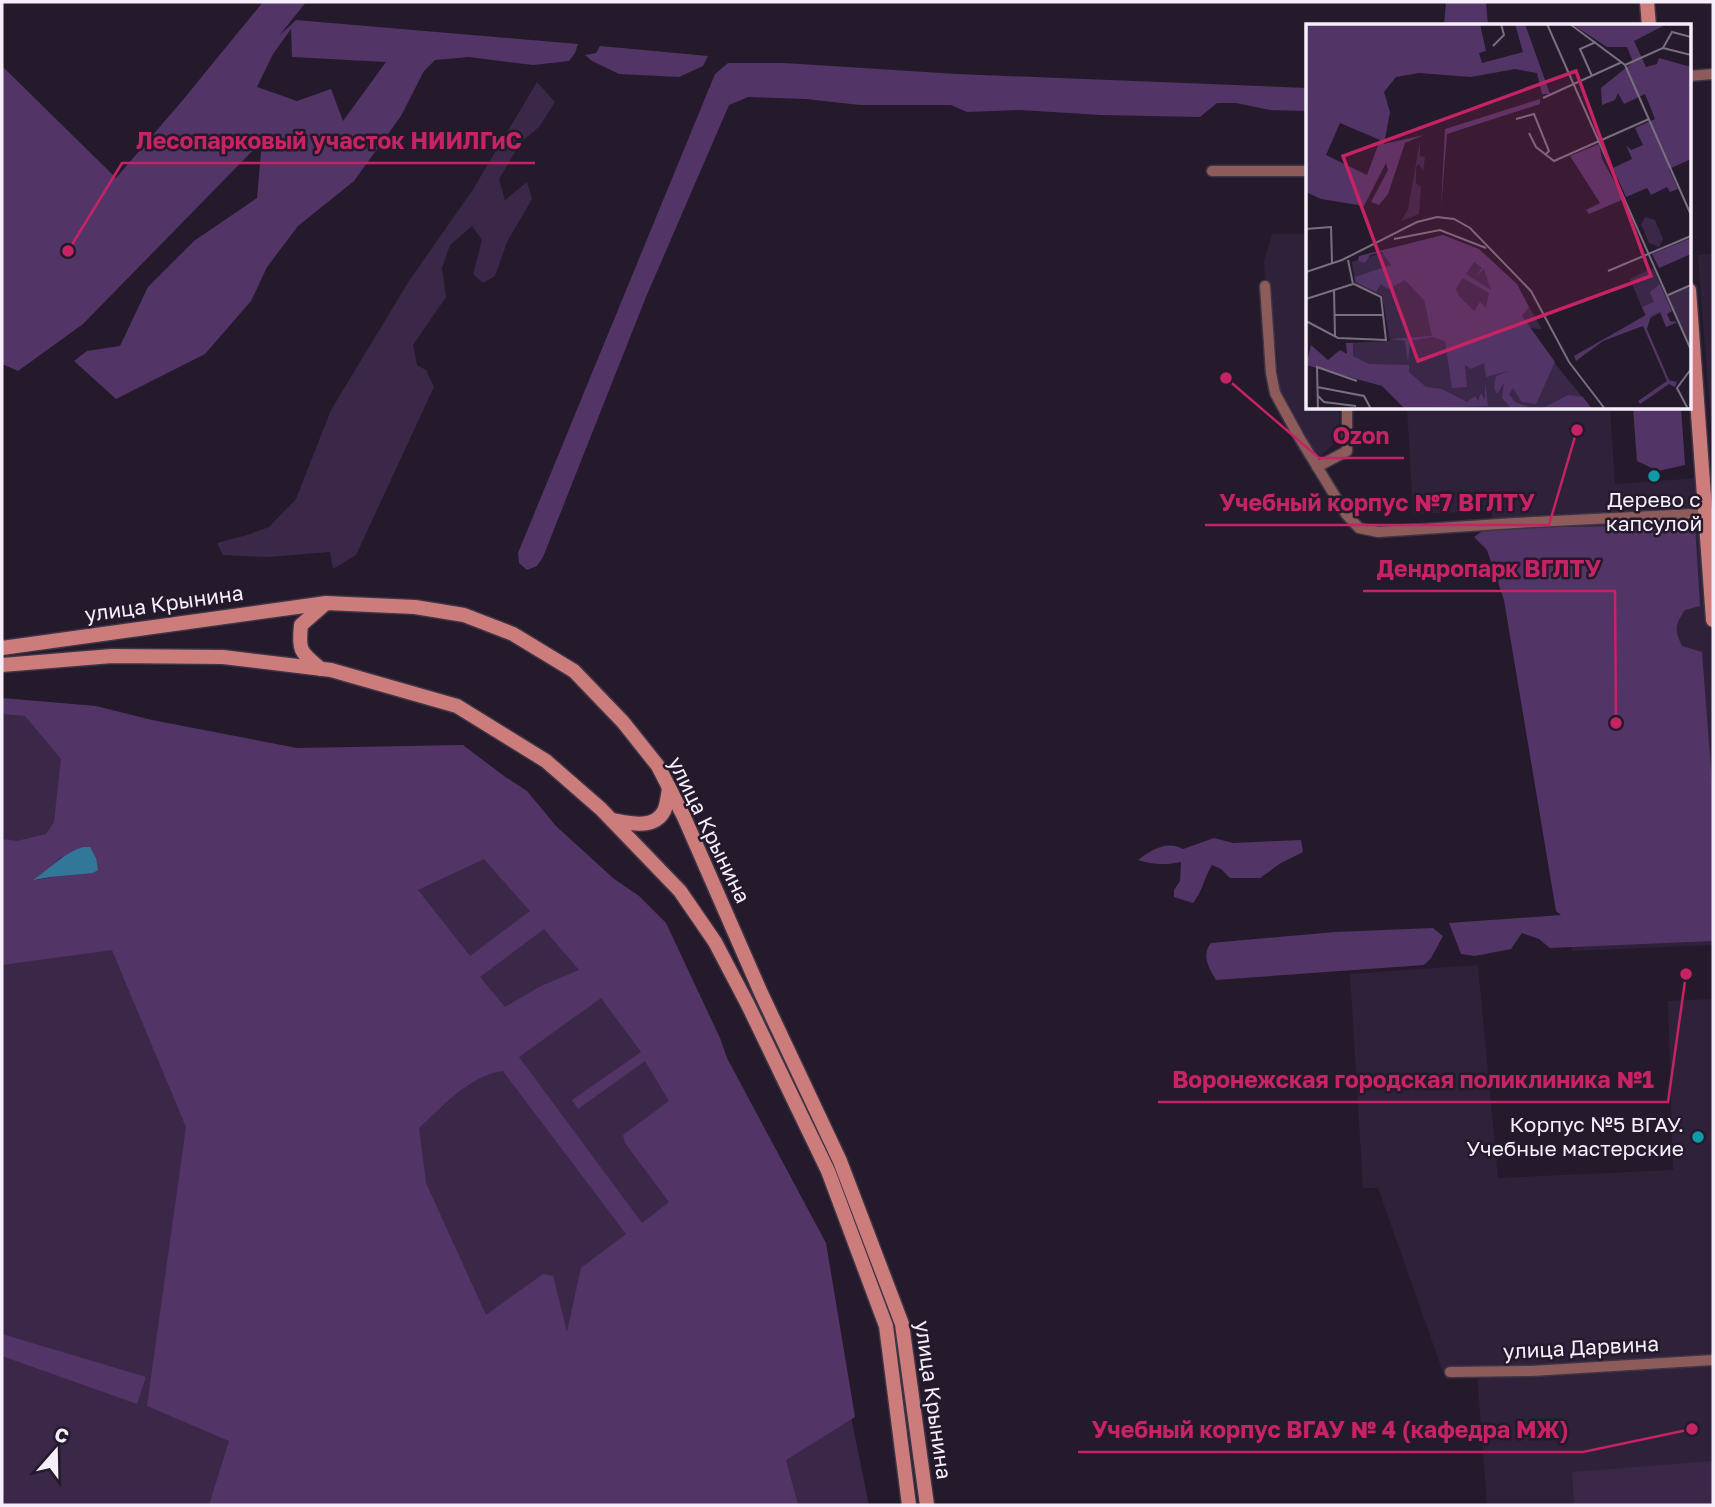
<svg xmlns="http://www.w3.org/2000/svg" width="1715" height="1507" viewBox="0 0 1715 1507" font-family="'Golos Text',sans-serif">
  <style>
    .built { fill: #2f2139 }
    .green { fill: #3b2849 }
    .forest { fill: #523566; fill-rule: evenodd }
    .water { fill: #327798 }
    .lines { fill: none; stroke-linecap: round; stroke-linejoin: round }
    .minor-casing { stroke: #3d3445; stroke-width: 13 }
    .secondary-casing { stroke: #3d3445; stroke-width: 17 }
    .minor { stroke: #8d5b5a; stroke-width: 10 }
    .secondary { stroke: #cc7c7b; stroke-width: 14 }
    .culture-dot { fill: #0f9aa8; stroke: #241a2c; stroke-width: 2.5 }
    .labels { text-anchor: middle; stroke-width: 5; stroke-linejoin: round; paint-order: stroke }
    .poi-label { font-size: 21px; fill: #f6effb; stroke: #241a2c }
    .street-label { font-size: 21px; fill: #f6effb; stroke: #241a2c }
    .inset-road { fill: none; stroke: #786f7f; stroke-width: 2 }
    .view { fill: #c52363; fill-opacity: 0.15; stroke: #c52363; stroke-width: 3.5 }
    .inset-edge { fill: none; stroke: #f6effb; stroke-width: 3.5 }
    .leader { fill: none; stroke: #c52363; stroke-width: 2.5 }
    .callout-dot { fill: #c52363; stroke: #241a2c; stroke-width: 2.5 }
    .callout-label { font-size: 23px; text-anchor: middle; font-weight: bold; fill: #c52363; stroke: #241a2c; stroke-width: 5; stroke-linejoin: round; paint-order: stroke }
  </style>
  <rect width="100%" height="100%" fill="#241a2c"/>
  <g class="built">
    <path d="M 1272,234 L 1307,234 L 1307,408 L 1339,408 L 1339,439 L 1319,458 L 1306,442 L 1279,393 L 1277,353 L 1273,337 L 1272,287 L 1265,277 L 1264,261 Z"/>
    <path d="M 1713,254 L 1713,450 L 1698,255 Z"/>
    <path d="M 1407,408 L 1610,408 L 1615,484 L 1713,477 L 1713,714 L 1712,715 L 1713,738 L 1713,945 L 1572,951 L 1491,511 L 1413,514 Z"/>
    <path d="M 1478,965 L 1498,1178 L 1673,1170 L 1668,1001 L 1713,999 L 1713,1505 L 1487,1505 L 1477,1374 L 1444,1375 L 1378,1188 L 1363,1188 L 1350,974 Z"/>
  </g>
  <g class="green">
    <path d="M 537,82 L 555,102 L 539,127 L 521,142 L 499,179 L 505,200 L 527,182 L 532,199 L 507,242 L 495,276 L 483,283 L 473,274 L 482,240 L 472,226 L 450,245 L 442,268 L 446,297 L 413,345 L 417,365 L 426,370 L 434,387 L 356,555 L 333,569 L 330,552 L 267,557 L 223,555 L 217,543 L 247,535 L 269,527 L 296,499 L 331,410 L 409,281 L 472,191 Z"/>
    <path d="M 2,705 L 318,753 L 459,748 L 845,1388 L 869,1505 L 2,1505 Z"/>
    <path d="M 1713,1461 L 1713,1505 L 1574,1505 L 1572,1472 Z"/>
  </g>
  <g class="forest">
    <path d="M 263,2 L 306,2 L 279,36 L 296,20 L 578,44 L 575,53 L 569,61 L 533,65 L 469,57 L 435,60 L 424,71 L 401,116 L 354,181 L 298,226 L 267,267 L 251,301 L 205,354 L 116,399 L 74,361 L 87,351 L 120,346 L 148,287 L 194,241 L 257,198 L 262,141 L 83,324 L 18,371 L 2,364 L 2,66 L 116,178 L 182,101 ZM 291,29 L 292,57 L 386,62 L 343,121 L 331,89 L 297,101 L 257,87 L 273,54 Z"/>
    <path d="M 1446,2 L 1486,2 L 1488,26 L 1444,26 Z"/>
    <path d="M 600,46 L 708,56 L 703,66 L 679,77 L 619,74 L 592,61 L 585,55 L 596,53 Z"/>
    <path d="M 728,63 L 784,63 L 957,74 L 1307,88 L 1307,111 L 1270,110 L 1236,103 L 1217,103 L 1200,117 L 1101,115 L 1020,110 L 967,112 L 951,105 L 860,105 L 806,99 L 748,97 L 729,105 L 646,297 L 543,557 L 537,566 L 527,570 L 519,563 L 518,553 L 715,74 Z"/>
    <path d="M 1633,408 L 1681,408 L 1685,465 L 1658,471 L 1637,461 Z"/>
    <path d="M 1695,525 L 1700,606 L 1685,610 C 1675,625 1674,629 1682,646 L 1702,652 L 1713,795 L 1713,941 L 1550,948 L 1539,939 L 1522,933 L 1511,949 L 1475,956 L 1461,954 L 1449,923 L 1561,915 L 1556,911 L 1504,600 L 1487,550 L 1474,537 L 1487,528 Z"/>
    <path d="M 2,698 L 96,706 L 152,720 L 297,748 L 463,745 L 504,776 L 527,791 L 556,826 L 613,878 L 639,896 L 666,923 L 720,1038 L 727,1058 L 826,1243 L 855,1417 L 786,1460 L 798,1505 L 209,1505 L 229,1441 L 147,1406 L 186,1127 L 112,950 L 2,965 L 2,839 L 17,841 L 46,834 L 54,822 L 61,759 L 25,716 L 2,714 ZM 95,855 L 97,870 L 36,880 L 61,857 ZM 484,859 L 530,911 L 470,956 L 418,890 ZM 544,929 L 579,970 L 541,986 L 505,1007 L 480,977 ZM 601,998 L 641,1052 L 572,1100 L 578,1109 L 645,1061 L 669,1101 L 623,1135 L 625,1143 L 669,1202 L 642,1223 L 519,1057 ZM 503,1071 L 626,1234 L 581,1268 L 567,1332 L 553,1276 L 543,1274 L 486,1315 L 426,1183 L 419,1128 C 443,1106 470,1075 503,1071 Z"/>
    <path d="M 1214,838 L 1233,843 L 1301,840 L 1303,852 L 1281,863 L 1260,878 L 1230,878 L 1221,869 L 1212,865 C 1204,878 1203,890 1193,903 L 1174,897 L 1174,890 L 1180,881 L 1181,862 C 1167,865 1152,865 1138,860 C 1151,850 1167,840 1183,849 Z"/>
    <path d="M 1433,928 L 1443,936 L 1431,958 L 1424,965 L 1216,980 C 1209,968 1201,955 1211,943 L 1335,932 Z"/>
    <path d="M 2,1334 L 146,1377 L 137,1404 L 2,1356 Z"/>
  </g>
  <path class="water" d="M 83,847 L 90,847 L 96,858 L 98,870 L 93,873 L 50,877 L 33,880 C 50,869 63,853 83,847 Z"/>
  <g class="lines">
    <g class="minor-casing">
      <g id="minor">
        <path d="M 1689,76 L 1713,74"/>
        <path d="M 1212,171 L 1307,171"/>
        <path d="M 1265,286 L 1271,373 L 1275,393 L 1299,437 L 1346,514 L 1359,528 L 1378,532 L 1515,523 L 1713,513"/>
        <path d="M 1317,467 L 1347,451 L 1347,408"/>
        <path d="M 1450,1372 L 1531,1371 L 1713,1360"/>
      </g>
    </g>
    <g class="secondary-casing">
      <g id="secondary">
        <path d="M 1647,2 L 1649,26"/>
        <path d="M 1689,290 L 1713,620"/>
        <path d="M 2,648 L 326,603 L 415,607 L 464,615 L 513,634 L 574,671 L 623,722 L 658,766 L 684,817 L 761,993 L 840,1161 L 902,1324 L 927,1505"/>
        <path d="M 2,665 L 112,656 L 223,657 L 331,670 L 457,706 L 546,761 L 601,809 L 680,891 L 715,942 L 748,1005 L 828,1171 L 886,1326 L 909,1505"/>
        <path d="M 321,669 C 301,652 298,652 301,625 L 325,604"/>
        <path d="M 612,820 C 629,823 654,830 664,811 C 667,805 668,795 669,788"/>
      </g>
    </g>
    <use href="#minor" class="minor"/>
    <use href="#secondary" class="secondary"/>
  </g>
  <g class="culture-dot">
    <circle cx="1654" cy="476" r="7"/>
    <circle cx="1698" cy="1137" r="7"/>
  </g>
  <g class="labels">
    <g class="poi-label">
      <text x="1654" y="507">Дерево с<tspan x="1654" dy="24">капсулой</tspan></text>
      <text x="1684" y="1132" text-anchor="end">Корпус №5 ВГАУ.<tspan x="1684" dy="24">Учебные мастерские</tspan></text>
    </g>
    <g class="street-label">
      <text transform="translate(164 604) rotate(-8)" y="7">улица Крынина</text>
      <text transform="translate(709 830) rotate(64)" y="7">улица Крынина</text>
      <text transform="translate(1581 1348) rotate(-3)" y="7">улица Дарвина</text>
      <text transform="translate(933 1400) rotate(82)" y="7">улица Крынина</text>
    </g>
  </g>
  <g transform="translate(1306 24)">
    <rect width="385" height="385" fill="#241a2c"/>
    <path d="M 114,117 L 114,132 L 119,133 L 117,147 L 113,140 L 110,143 L 110,159 L 115,163 L 113,190 L 95,197 L 102,185 ZM 339,193 L 349,196 L 357,215 L 353,223 L 343,219 L 335,200 ZM 137,211 L 210,261 L 236,305 L 220,304 L 286,385 L 131,385 L 43,344 L 41,319 L 84,317 L 76,271 L 49,260 L 46,238 ZM 347,244 L 364,284 L 341,296 L 324,255 ZM 381,263 L 385,266 L 385,325 L 362,271 Z" fill="#3b2849"/>
    <path d="M 0,0 L 174,0 L 180,27 L 173,29 L 176,39 L 217,28 L 209,0 L 219,0 L 244,70 L 236,70 L 231,49 L 209,45 L 165,53 L 113,49 L 90,53 L 78,68 L 84,88 L 78,120 L 118,111 L 99,119 L 82,170 L 73,181 L 65,178 L 82,146 L 80,139 L 58,182 L 15,175 L 0,168 ZM 34,99 L 74,116 L 61,151 L 20,131 ZM 266,0 L 361,0 L 328,17 L 340,43 L 351,40 L 353,34 L 385,43 L 385,135 L 363,145 L 372,165 L 364,168 L 361,163 L 345,171 L 341,164 L 320,173 L 307,144 L 326,135 L 320,121 L 325,126 L 337,121 L 329,104 L 349,95 L 339,70 L 318,80 L 312,69 L 309,76 L 296,81 L 295,64 L 327,38 L 321,23 L 301,23 ZM 234,75 L 234,80 L 141,110 L 135,183 L 139,105 ZM 293,120 L 296,135 L 318,175 L 283,190 L 280,186 L 294,179 L 264,132 ZM 137,211 L 173,225 L 211,260 L 223,283 L 216,292 L 249,338 L 230,380 L 216,378 L 207,364 L 203,370 L 209,378 L 223,383 L 206,385 L 196,374 L 198,359 L 191,370 L 188,364 L 190,352 L 203,347 L 180,353 L 178,339 L 165,345 L 159,341 L 161,363 L 146,364 L 139,317 L 126,313 L 104,317 L 102,339 L 99,317 L 85,315 L 126,312 L 118,276 L 99,256 L 82,265 L 75,260 L 70,268 L 50,258 L 49,253 L 85,241 L 76,228 L 64,231 L 59,239 L 52,237 L 53,232 ZM 168,238 L 176,244 L 169,253 L 178,245 L 185,266 L 160,250 ZM 157,254 L 183,269 L 180,284 L 174,278 L 168,287 L 153,272 L 150,265 ZM 385,214 L 385,230 L 353,244 L 346,230 ZM 354,260 L 366,287 L 361,290 L 364,297 L 372,298 L 360,303 L 354,288 L 345,292 L 341,305 L 363,356 L 371,358 L 369,363 L 363,360 L 334,380 L 332,377 L 361,357 L 337,302 L 297,317 L 270,337 L 268,332 L 340,291 L 336,283 L 348,278 L 344,268 ZM 40,319 L 47,319 L 47,332 L 63,340 L 103,341 L 103,348 L 120,363 L 136,365 L 161,378 L 169,372 L 172,377 L 175,369 L 179,376 L 179,359 L 182,382 L 99,385 L 76,362 L 0,341 L 5,321 L 22,336 L 34,326 L 41,330 ZM 262,371 L 277,373 L 286,385 L 235,385 Z" fill="#523566" fill-rule="evenodd"/>
    <path class="inset-road" d="M 241,0 L 385,326M 264,0 L 319,41 L 385,191M 187,22 L 198,11 L 195,0M 357,24 L 385,31M 319,41 L 357,24 L 366,8 L 385,13M 286,52 L 274,25 L 290,18M 237,74 L 316,38M 210,95 L 228,90 L 243,127 L 239,131M 223,109 L 230,123 L 248,137 L 343,95M 25,202 L 26,239M 0,205 L 25,203M 88,215 L 134,206 L 180,224M 302,247 L 385,212M 0,248 L 36,236 L 111,198 L 131,193 L 148,195 L 164,204 L 225,267 L 263,338 L 299,385M 28,266 L 29,312M 362,271 L 385,261M 0,275 L 47,260 L 42,236M 29,291 L 78,291M 0,297 L 32,314 L 80,316 L 75,273 L 48,260M 11,363 L 58,372 L 65,385M 11,371 L 18,378 L 50,382M 12,385 L 11,343 L 51,357M 382,385 L 371,364 L 385,345"/>
    <path class="view" d="M 270,47 L 345,252 L 112,337 L 37,132 Z"/>
    <rect width="385" height="385" class="inset-edge"/>
  </g>
  <path class="leader" d="M68 251L122 163H535M1226 378L1319 458H1404M1577 430L1549 525H1205M1616 723L1615 591H1363M1686 974L1668 1102H1158M1692 1429L1583 1452H1078"/>
  <g class="callout-dot">
    <circle cx="68" cy="251" r="7"/>
    <circle cx="1226" cy="378" r="7"/>
    <circle cx="1577" cy="430" r="7"/>
    <circle cx="1616" cy="723" r="7"/>
    <circle cx="1686" cy="974" r="7"/>
    <circle cx="1692" cy="1429" r="7"/>
  </g>
  <g class="callout-label">
    <text x="329" y="149">Лесопарковый участок НИИЛГиС</text>
    <text x="1361" y="444">Ozon</text>
    <text x="1377" y="511">Учебный корпус №7 ВГЛТУ</text>
    <text x="1489" y="577">Дендропарк ВГЛТУ</text>
    <text x="1413" y="1088">Воронежская городская поликлиника №1</text>
    <text x="1330" y="1438">Учебный корпус ВГАУ № 4 (кафедра МЖ)</text>
  </g>
  <rect width="1715" height="1507" fill="none" stroke="#f6effb" stroke-width="7"/>
  <g transform="translate(56 1451) rotate(20)" stroke="#241a2c" stroke-width="5" paint-order="stroke">
  <path d="M0-5L12 26L0 18L-12 26Z" fill="#f6effb"/>
  <text y="-10" font-size="19" font-weight="bold" text-anchor="middle" fill="#f6effb">С</text>
  </g>
</svg>
